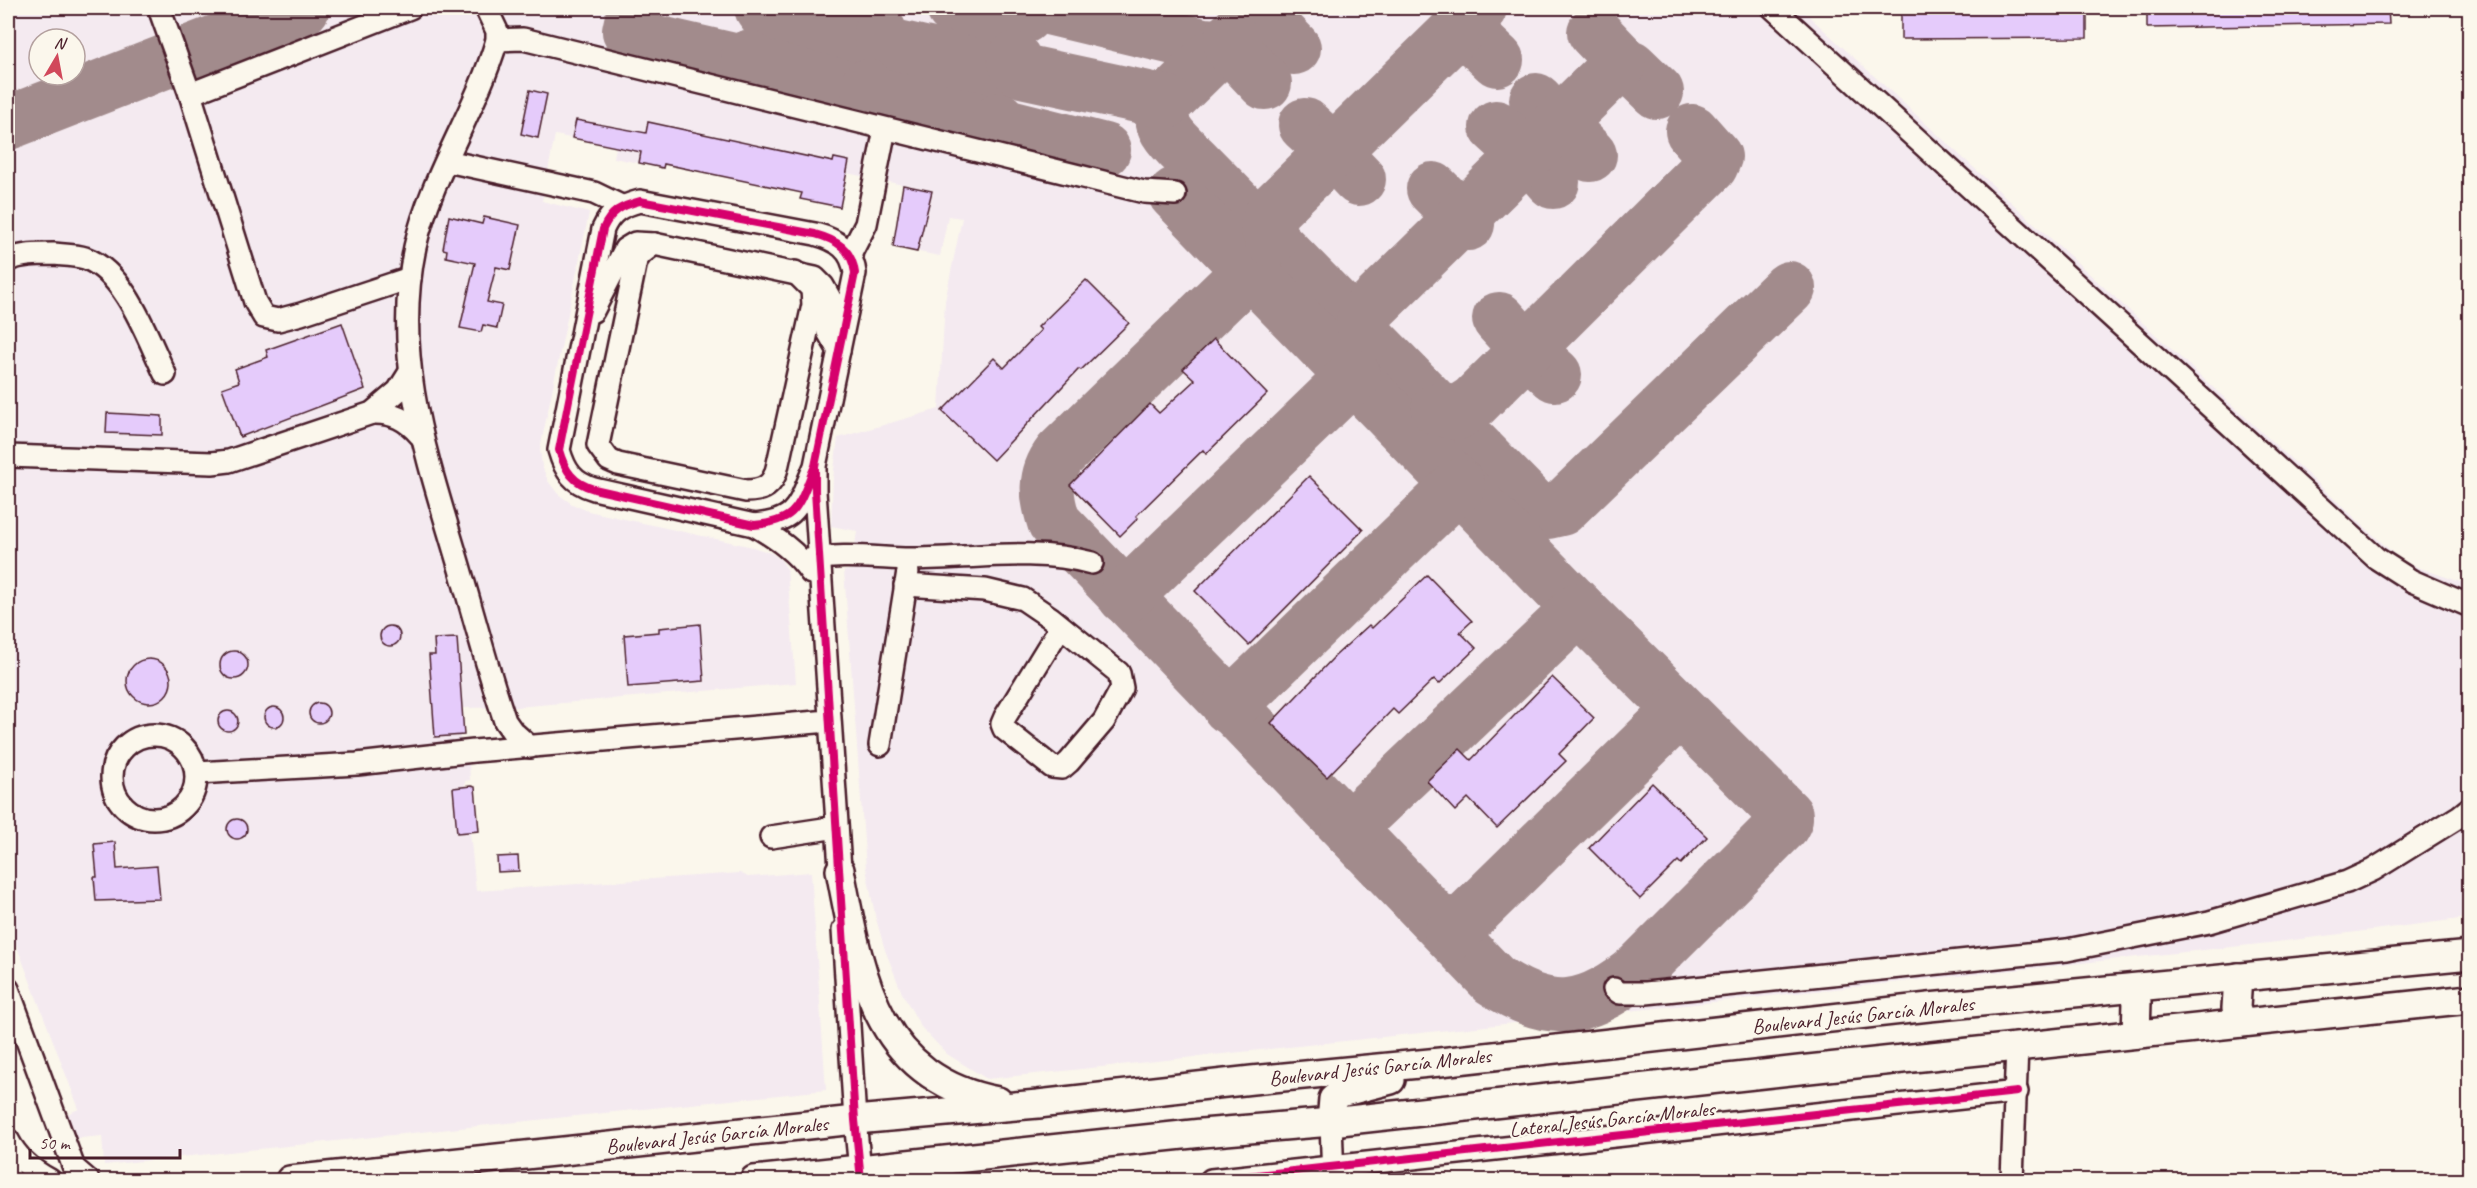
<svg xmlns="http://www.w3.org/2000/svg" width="2477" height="1188" viewBox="0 0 2477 1188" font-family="Caveat,sans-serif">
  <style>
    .built { fill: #f4eaf0; fill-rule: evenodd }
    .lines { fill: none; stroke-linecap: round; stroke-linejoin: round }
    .taxiway { stroke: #a28b8c; stroke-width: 54 }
    .building { fill: #e5cbfb; stroke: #4a1f2b; stroke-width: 1.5 }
    .minor-casing { stroke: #4a1f2b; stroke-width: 26 }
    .major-casing { stroke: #4a1f2b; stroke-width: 32 }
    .minor { stroke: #fbf7ec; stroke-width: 21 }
    .major { stroke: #fbf7ec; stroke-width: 27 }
    .cycleway-casing { stroke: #fbf7ec; stroke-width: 11 }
    .cycleway { stroke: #d6006c; stroke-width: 8 }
    .labels { text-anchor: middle; stroke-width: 4.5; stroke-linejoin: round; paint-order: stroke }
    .street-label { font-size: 21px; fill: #4a1f2b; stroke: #fbf7ec }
  </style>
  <rect width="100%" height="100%" fill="#fbf7ec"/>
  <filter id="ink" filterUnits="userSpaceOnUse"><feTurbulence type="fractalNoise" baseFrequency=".0167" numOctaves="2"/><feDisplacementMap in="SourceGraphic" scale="12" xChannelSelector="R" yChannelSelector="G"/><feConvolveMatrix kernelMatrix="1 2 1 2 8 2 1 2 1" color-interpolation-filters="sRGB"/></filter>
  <g filter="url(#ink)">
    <path class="built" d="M 8,8 L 1800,8 L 2403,562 L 2469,585 L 2469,895 L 2460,919 L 2269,943 L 987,1079 L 947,1054 L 921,1027 L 902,993 L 885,950 L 875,915 L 866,868 L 844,571 L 857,569 L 855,545 L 857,531 L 831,526 L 833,478 L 838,438 L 939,409 L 945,301 L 962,218 L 948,216 L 940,256 L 893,247 L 903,185 L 847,173 L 840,207 L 800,199 L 801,193 L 664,164 L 663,168 L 614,158 L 616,147 L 555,135 L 542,201 L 589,213 L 540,449 L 542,466 L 548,481 L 558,494 L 572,504 L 588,511 L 753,547 L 771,553 L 780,559 L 787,569 L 796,683 L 516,707 L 463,708 L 464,735 L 460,736 L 462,762 L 469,762 L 470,780 L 465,781 L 465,788 L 475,787 L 479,831 L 470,832 L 476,891 L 740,873 L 748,877 L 811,872 L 826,1090 L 104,1165 L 102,1136 L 69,1139 L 62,1116 L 79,1109 L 8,923 ZM 39,39 L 75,39 L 75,75 L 39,75 Z"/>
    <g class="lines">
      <g class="taxiway">
        <path d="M 634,8 L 629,31 L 634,37 L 738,61 L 748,57"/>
        <path d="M 761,8 L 767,16 L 862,39 L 872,39 L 880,32"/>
        <path d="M 953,8 L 1012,22 L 1024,17"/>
        <path d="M 1048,8 L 1203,45 L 1231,47"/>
        <path d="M 1262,8 L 1166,102 C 1149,126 1185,150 1199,166 L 1534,507 L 1548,512 L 1561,509 L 1789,288"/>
        <path d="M 1253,17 L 1264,17 L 1294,48"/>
        <path d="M 880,32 L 881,39 L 885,44 L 1002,71 L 1012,66"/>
        <path d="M 1454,33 L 1466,31 L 1497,60"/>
        <path d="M 1231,38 L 1231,47 L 1265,83"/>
        <path d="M 748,57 L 752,63 L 760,66 L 849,88 L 867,86"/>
        <path d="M 1014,59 L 1017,67 L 1022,71 L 1166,102"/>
        <path d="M 1619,64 L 1631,67 L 1657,92"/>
        <path d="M 867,86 L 868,90 L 876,94 L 989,122 L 999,119"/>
        <path d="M 1536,100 L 1552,117 L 1554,128 L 1565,130 L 1590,155"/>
        <path d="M 999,119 L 1005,125 L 1104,150"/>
        <path d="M 8,123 L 303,8"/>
        <path d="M 1305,125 L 1327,145 L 1339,145 L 1338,157 L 1359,179"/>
        <path d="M 1496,127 L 1521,150 L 1520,161 C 1534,156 1544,173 1553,182"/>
        <path d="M 1433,189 L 1456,212 L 1469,212 L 1468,224"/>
        <path d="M 1175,194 L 1579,609 L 1786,815 L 1786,819 L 1783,825 L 1639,969 C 1588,1012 1550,1018 1494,980 L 1054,522 C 1046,497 1043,476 1060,454 L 1250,270"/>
        <path d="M 1271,239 L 1267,227 L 1273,210 L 1480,8"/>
        <path d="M 1499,319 L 1519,341 L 1521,354 L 1532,354 L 1555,375"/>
        <path d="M 1366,335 L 1363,321 L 1369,309 L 1619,64 L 1617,56 L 1594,32"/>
        <path d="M 1438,409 L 1457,413 L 1474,402 L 1711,166 L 1715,157 L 1692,131"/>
        <path d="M 1125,597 L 1354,376"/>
        <path d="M 1229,707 L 1458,486"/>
        <path d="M 1349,828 L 1579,609"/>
        <path d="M 1451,934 L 1679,711"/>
      </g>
    </g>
    <g class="building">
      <path d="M 1901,8 L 2087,8 L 2087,38 L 1901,39 Z"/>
      <path d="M 2147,8 L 2388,8 L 2389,24 L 2147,28 Z"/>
      <path d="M 530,90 L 547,94 L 538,138 L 521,134 Z"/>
      <path d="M 576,120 L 646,133 L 648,122 L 833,162 L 834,158 L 849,161 L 840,207 L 800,199 L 802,193 L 664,164 L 663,168 L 639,163 L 641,152 L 572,138 Z"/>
      <path d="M 903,185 L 932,191 L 917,252 L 893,247 Z"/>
      <path d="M 449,216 L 482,224 L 484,217 L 520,225 L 510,270 L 496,267 L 487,302 L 502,305 L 497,328 L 483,325 L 481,332 L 460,328 L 475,263 L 446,257 L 447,250 L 443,249 Z"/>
      <path d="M 1086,280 L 1129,323 L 1081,370 L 1079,369 L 993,460 L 942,411 L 994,358 L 1004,368 L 1041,330 L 1038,327 Z"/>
      <path d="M 342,323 L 365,389 L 240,437 L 222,388 L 239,382 L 235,369 L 268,357 L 266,350 Z"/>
      <path d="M 1214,339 L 1267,394 L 1206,454 L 1203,450 L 1136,516 L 1138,518 L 1120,536 L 1070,485 L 1150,404 L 1159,413 L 1195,380 L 1183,369 Z"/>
      <path d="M 107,413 L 162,416 L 162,435 L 106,433 Z"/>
      <path d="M 1309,476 L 1363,530 L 1249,645 L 1195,591 Z"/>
      <path d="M 1427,575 L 1472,621 L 1460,632 L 1476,648 L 1439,684 L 1434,679 L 1398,714 L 1393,709 L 1327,777 L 1271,723 L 1335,656 L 1369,625 L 1372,628 Z"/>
      <path d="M 700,624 L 704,681 L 628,687 L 624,635 L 659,632 L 659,628 Z"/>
      <circle cx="390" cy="636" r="10"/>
      <path d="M 457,638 L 464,735 L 435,737 L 429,655 L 435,655 L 434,639 Z"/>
      <circle cx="234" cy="665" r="14"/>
      <circle cx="149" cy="681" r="22"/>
      <path d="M 1552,677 L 1594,718 L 1559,754 L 1566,761 L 1497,828 L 1468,798 L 1455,811 L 1427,781 L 1460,749 L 1471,760 Z"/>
      <circle cx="319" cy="713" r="10"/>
      <circle cx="274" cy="717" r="10"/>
      <circle cx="228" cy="721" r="10"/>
      <path d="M 1652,783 L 1707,837 L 1681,864 L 1678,861 L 1640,899 L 1589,848 Z"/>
      <path d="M 471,786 L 475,787 L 479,831 L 457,833 L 453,788 Z"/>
      <circle cx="237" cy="829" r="10"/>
      <path d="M 115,842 L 117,869 L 157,866 L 160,899 L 96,901 L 94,877 L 97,877 L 94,844 Z"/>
      <path d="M 518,856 L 519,871 L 498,872 L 497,857 Z"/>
    </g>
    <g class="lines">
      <g class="minor-casing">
        <g id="minor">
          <path d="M 159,8 L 190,94 L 255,302 L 264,317 L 278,320 L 301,314 L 410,278"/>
          <path d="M 486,8 L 497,31 L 497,40 C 476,111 431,175 415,247 C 392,358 426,454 457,559 C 473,613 487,668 505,721 L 512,731 L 530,747"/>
          <path d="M 1773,8 L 2376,558 L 2412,581 L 2470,606"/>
          <path d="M 497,40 L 523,39 L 1144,192 L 1175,194"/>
          <path d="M 190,94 L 410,8"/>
          <path d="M 447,161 L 594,193 L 621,206"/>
          <path d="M 654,244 L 641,254 L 636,261 L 598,445 L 609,460 L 618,464 L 746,491 C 764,491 773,485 777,468 L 813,305 L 812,289 L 795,272"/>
          <path d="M 850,255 L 866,224 L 885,129"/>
          <path d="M 8,260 C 22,254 37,254 53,254 C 63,255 76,255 85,258 C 126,273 147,337 165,374"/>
          <path d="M 593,311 L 625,249 L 635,243 L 654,244 L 815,278 L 823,286 L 831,300 L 828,332 L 839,351"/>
          <path d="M 372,413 C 393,412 407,420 420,435"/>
          <path d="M 8,456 L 212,463 L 229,461 L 372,413 L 398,391 L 410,372"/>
          <path d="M 815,466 C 798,504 800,521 754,525 L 594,489 C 573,483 565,471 559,450 L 603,229 C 611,211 621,206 640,201 L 815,234 C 837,240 852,249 855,273 L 815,466 L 815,491 L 841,884"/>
          <path d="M 754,525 C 776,538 797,552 811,573"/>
          <path d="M 803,561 C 838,553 874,558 909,559 C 969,559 1033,547 1092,563"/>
          <path d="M 905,585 L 985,590 L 1023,599 L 1051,618 L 1119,673 L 1122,688 L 1104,721 L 1069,762 L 1062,768 L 1052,767 L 1004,729 L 1002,724 L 1005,717 L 1061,626"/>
          <circle cx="154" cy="777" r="42"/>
          <path d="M 880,745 L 908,571"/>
          <path d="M 197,773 L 357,764 L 474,751 L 829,721"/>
          <path d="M 771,837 L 837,827"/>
          <path d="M 843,930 L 855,1120 L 861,1180"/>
          <path d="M 8,989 L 74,1168 L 88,1180"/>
          <path d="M 1614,989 L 1620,993 L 1646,993 L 2067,950 L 2209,922 L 2347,882 L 2373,870 L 2460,816 L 2470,808"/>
          <path d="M 1331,1122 L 1333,1180"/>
          <path d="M 8,1140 C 17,1158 33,1171 50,1180"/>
          <path d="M 8,1169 L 9,1180"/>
          <path d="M 1211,1180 L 2017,1092"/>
          <path d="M 2012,1180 L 2017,1046"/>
        </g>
      </g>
      <g class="major-casing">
        <g id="major">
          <path d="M 840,870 C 860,974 875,1078 998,1101"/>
          <path d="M 2238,977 L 2236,1008 L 2241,1023"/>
          <path d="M 2133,988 L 2137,1002 L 2136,1034"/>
          <path d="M 1331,1122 L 1333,1099 L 1341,1093 L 1391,1080"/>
          <path d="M 290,1180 L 855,1120 L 1038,1104 L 1252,1080 L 1440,1062 L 1929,1007 L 2470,955"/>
          <path d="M 754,1180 L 1202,1133 L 1331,1122 L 1799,1070 L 2470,999"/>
        </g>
      </g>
      <use href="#minor" class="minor"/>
      <use href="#major" class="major"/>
      <g class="cycleway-casing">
        <g id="cycleway">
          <path d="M 815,466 C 798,504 800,521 754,525 L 594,489 C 573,483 565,471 559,450 L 603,229 C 611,211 621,206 640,201 L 815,234 C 837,240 852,249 855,273 L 815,466 L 815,491 L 855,1120 L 861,1180"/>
          <path d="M 1211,1180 L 2017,1092"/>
        </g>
      </g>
      <use href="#cycleway" class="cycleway"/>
    </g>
  </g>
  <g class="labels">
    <g class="street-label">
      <text transform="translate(1863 1015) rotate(-6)" y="7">Boulevard Jesús García Morales</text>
      <text transform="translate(1380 1067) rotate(-6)" y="7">Boulevard Jesús García Morales</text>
      <text transform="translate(1612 1119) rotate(-6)" y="7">Lateral Jesús García Morales</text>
      <text transform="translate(717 1135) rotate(-6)" y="7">Boulevard Jesús García Morales</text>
    </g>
  </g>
  <rect width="2477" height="1188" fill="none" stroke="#fbf7ec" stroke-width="30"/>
  <rect x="15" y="15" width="2447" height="1158" fill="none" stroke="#4a1f2b" stroke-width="2" filter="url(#ink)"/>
  <g transform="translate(57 57) rotate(10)"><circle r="28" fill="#fbf7ec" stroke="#b4a19f" stroke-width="1.5"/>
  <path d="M0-4.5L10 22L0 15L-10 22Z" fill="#d1495b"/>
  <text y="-9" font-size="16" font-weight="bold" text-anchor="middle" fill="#4a1f2b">N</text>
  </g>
  <path d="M30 1149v9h150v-9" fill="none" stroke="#4a1f2b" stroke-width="3"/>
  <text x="39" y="1149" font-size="18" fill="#4a1f2b" stroke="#fbf7ec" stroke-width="4.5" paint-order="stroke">50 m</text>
</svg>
